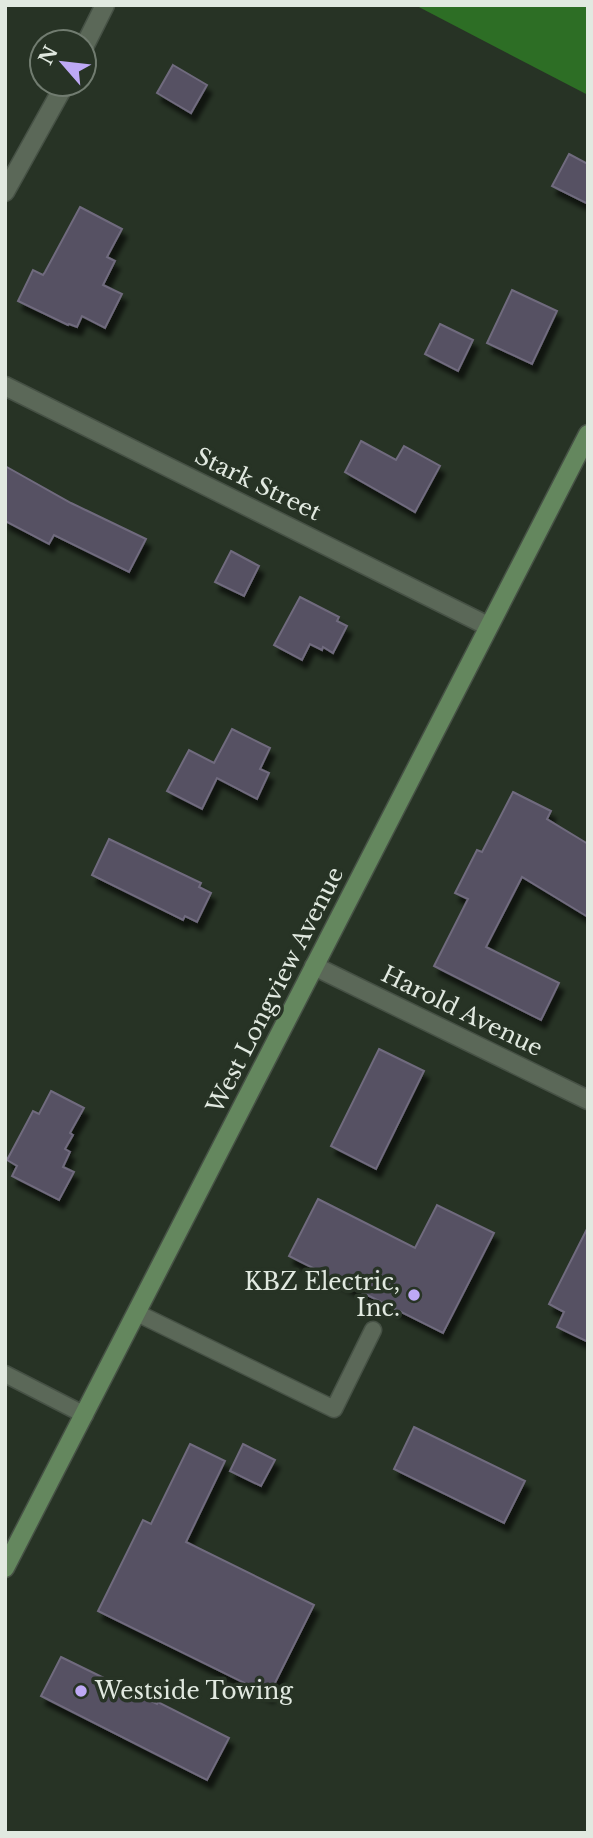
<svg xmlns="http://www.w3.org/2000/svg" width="593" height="1838" viewBox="0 0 593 1838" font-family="'Libre Baskerville',serif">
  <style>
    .forest { fill: #2d6e25 }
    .building { fill: #565163; stroke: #706b7e; stroke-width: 2; filter: url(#shadow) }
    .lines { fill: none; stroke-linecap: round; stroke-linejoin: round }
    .lane-casing { stroke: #465145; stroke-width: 19 }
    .street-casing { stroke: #465145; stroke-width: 21 }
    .secondary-casing { stroke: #465145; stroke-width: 21 }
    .lane { stroke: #5b6858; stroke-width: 16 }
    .street { stroke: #5b6858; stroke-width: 18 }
    .secondary { stroke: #64875e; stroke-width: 18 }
    .poi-dot { fill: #bea9f5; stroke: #273325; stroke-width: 2.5 }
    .labels { text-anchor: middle; stroke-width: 7; stroke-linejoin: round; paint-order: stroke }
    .street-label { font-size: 23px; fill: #e1e9e0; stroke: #273325 }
    .poi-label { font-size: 23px; fill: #e1e9e0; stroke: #273325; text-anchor: end }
  </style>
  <defs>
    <filter id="shadow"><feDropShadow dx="4.5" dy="8" stdDeviation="2" flood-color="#0009"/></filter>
  </defs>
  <rect width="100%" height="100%" fill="#273325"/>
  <path class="forest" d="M 415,5 L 588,5 L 588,95 Z"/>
  <g class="building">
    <path d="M 173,65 L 207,85 L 191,113 L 157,93 Z"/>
    <path d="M 569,154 L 588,164 L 588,204 L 552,186 Z"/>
    <path d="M 80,207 L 122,229 L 107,257 L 115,261 L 103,285 L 122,294 L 105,328 L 82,316 L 77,327 L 69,324 L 68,325 L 18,301 L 33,270 L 43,275 L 45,272 Z"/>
    <path d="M 512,290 L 557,311 L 532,364 L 487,343 Z"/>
    <path d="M 440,324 L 473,340 L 458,371 L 425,354 Z"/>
    <path d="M 361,441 L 396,460 L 404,446 L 440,466 L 415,512 L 345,472 Z"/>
    <path d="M 5,466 L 71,503 L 146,539 L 129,572 L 54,535 L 49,544 L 5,521 Z"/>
    <path d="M 231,551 L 259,566 L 244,596 L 215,582 Z"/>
    <path d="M 300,597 L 339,617 L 337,621 L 347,626 L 333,653 L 323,647 L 322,650 L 310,644 L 302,660 L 274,645 Z"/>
    <path d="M 232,729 L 270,748 L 260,769 L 269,773 L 257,799 L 217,778 L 202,809 L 167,791 L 189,750 L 214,763 Z"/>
    <path d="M 513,792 L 551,811 L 547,819 L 588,844 L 588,917 L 522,877 L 486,947 L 559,983 L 541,1020 L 434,966 L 468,899 L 455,893 L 477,850 L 482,852 Z"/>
    <path d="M 109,839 L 201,883 L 199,887 L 211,893 L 197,922 L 185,916 L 183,920 L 92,875 Z"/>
    <path d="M 379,1049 L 424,1071 L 376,1169 L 331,1146 Z"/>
    <path d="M 51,1091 L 84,1108 L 70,1133 L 73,1135 L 65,1149 L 70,1152 L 63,1167 L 74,1172 L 59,1200 L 12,1176 L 17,1166 L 7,1160 L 33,1111 L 39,1114 Z"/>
    <path d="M 318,1199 L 415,1248 L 437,1205 L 494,1233 L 443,1333 L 289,1256 Z"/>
    <path d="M 588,1227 L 588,1342 L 557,1327 L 564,1312 L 549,1304 Z"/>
    <path d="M 414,1427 L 525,1481 L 504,1523 L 394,1469 Z"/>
    <path d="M 190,1444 L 225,1461 L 186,1542 L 314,1605 L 269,1695 L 98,1611 L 143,1520 L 151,1524 Z"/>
    <path d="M 243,1444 L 275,1460 L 261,1486 L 230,1471 Z"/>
    <path d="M 61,1657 L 157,1704 L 158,1702 L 229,1738 L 207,1780 L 41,1696 Z"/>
  </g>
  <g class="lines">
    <g class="lane-casing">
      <g id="lane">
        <path d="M 137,1313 L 334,1409 L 373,1330"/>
        <path d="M 5,1374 L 85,1415"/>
      </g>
    </g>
    <g class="street-casing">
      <g id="street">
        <path d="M 84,47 L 105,5"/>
        <path d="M 5,192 L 65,84"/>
        <path d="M 5,386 L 488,626"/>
        <path d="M 314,966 L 588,1100"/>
      </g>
    </g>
    <g class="secondary-casing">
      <path id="secondary" d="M 5,1568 L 588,434"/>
    </g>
    <use href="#lane" class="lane"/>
    <use href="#street" class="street"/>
    <use href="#secondary" class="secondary"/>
  </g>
  <g class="poi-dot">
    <circle cx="414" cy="1295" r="7"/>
    <circle cx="81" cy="1691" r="7"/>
  </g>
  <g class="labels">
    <g class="street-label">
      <text transform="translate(258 484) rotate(26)" y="8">Stark Street</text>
      <text transform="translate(275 990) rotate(-63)" y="8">West Longview Avenue</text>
      <text transform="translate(462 1011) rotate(26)" y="8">Harold Avenue</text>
    </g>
    <g class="poi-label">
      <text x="400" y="1290">KBZ Electric,<tspan x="400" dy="26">Inc.</tspan></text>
      <text x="95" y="1699" text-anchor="start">Westside Towing</text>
    </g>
  </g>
  <rect width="593" height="1838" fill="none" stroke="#e1e9e0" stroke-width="14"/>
  <g transform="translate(63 63) rotate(298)"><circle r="33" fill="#273325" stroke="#717c70" stroke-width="2"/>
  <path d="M0-5L12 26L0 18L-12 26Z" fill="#bea9f5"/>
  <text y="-10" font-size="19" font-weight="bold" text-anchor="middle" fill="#e1e9e0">N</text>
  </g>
</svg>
